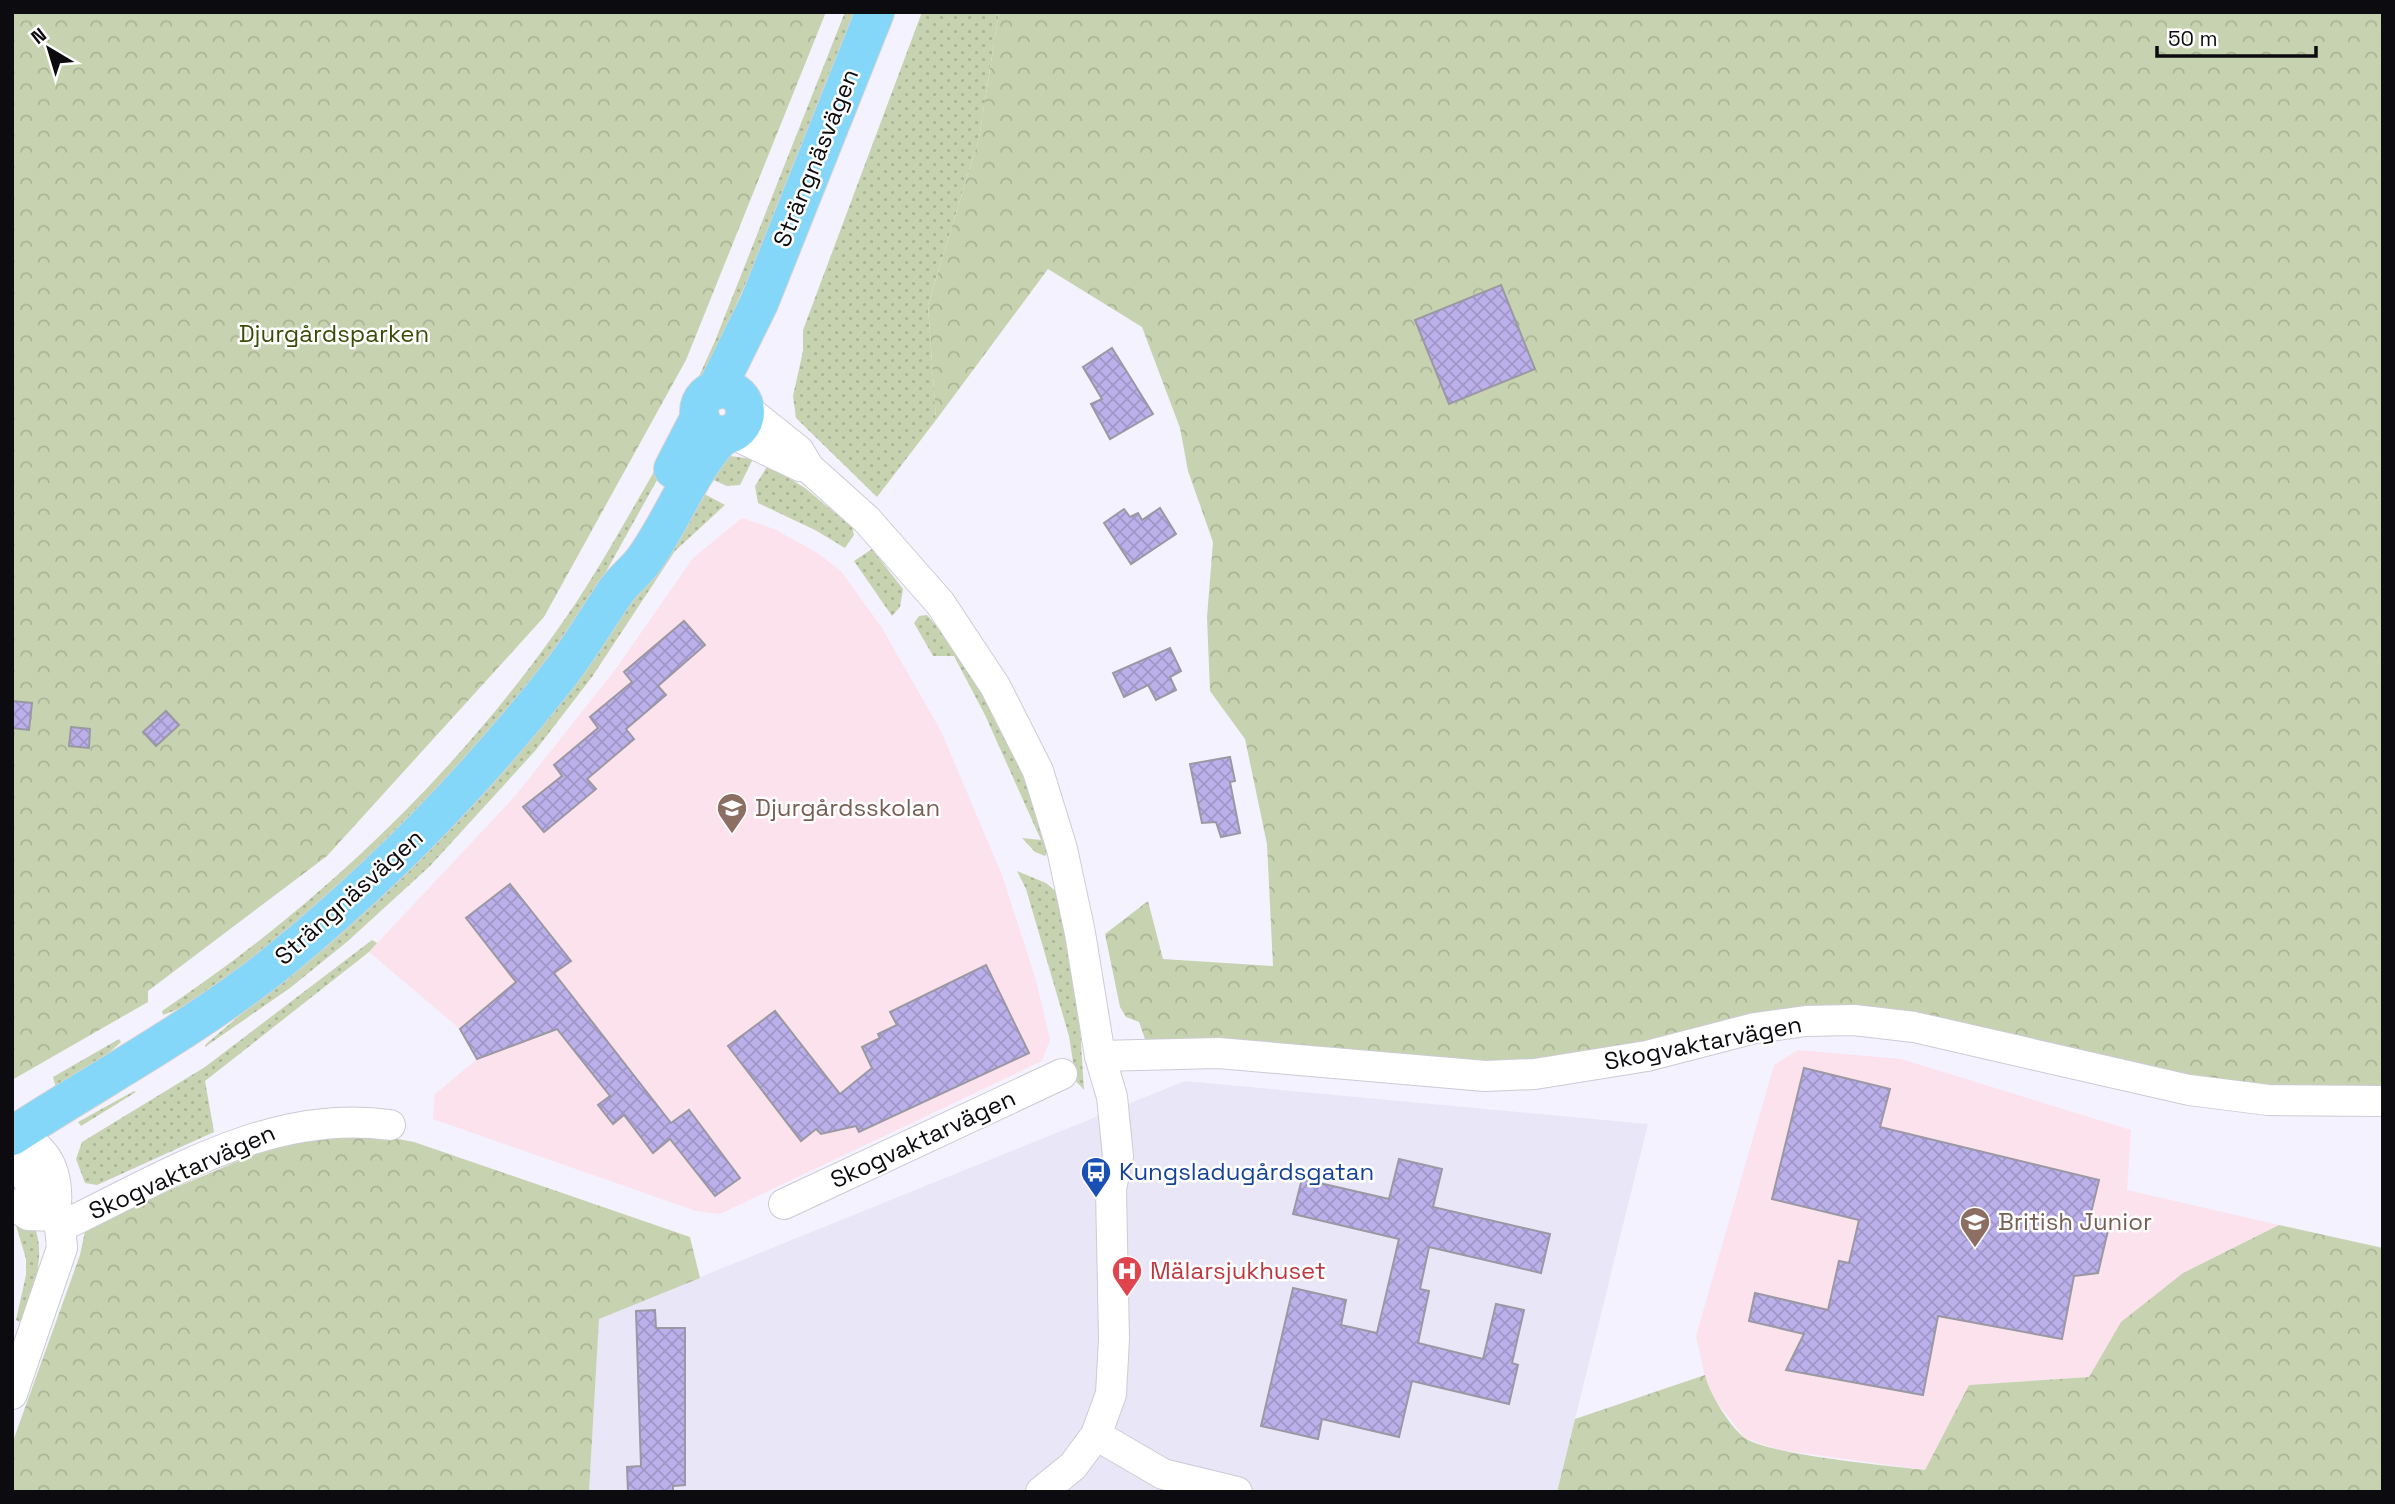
<svg xmlns="http://www.w3.org/2000/svg" width="2395" height="1504" viewBox="0 0 2395 1504" font-family="'Space Grotesk',sans-serif">
  <style>
    .built { fill: #e9e6f8 }
    .education { fill: #fce2ec }
    .grass { fill: url(#grass-dots) }
    .forest { fill: url(#forest-crowns) }
    .building { fill: url(#building-cross-hatch); stroke: #9a98a2; stroke-width: 2 }
    .lines { fill: none; stroke-linecap: round; stroke-linejoin: round }
    .minor-casing { stroke: #cccad5; stroke-width: 32 }
    .major-casing { stroke: #d3d3d4; stroke-width: 40 }
    .minor { stroke: #fff; stroke-width: 30 }
    .major { stroke: #84d7f8; stroke-width: 38 }
    .labels { text-anchor: middle; stroke-width: 5; stroke-linejoin: round; paint-order: stroke }
    .street-label { font-size: 24px; fill: #0c0b0f; stroke: #fff }
    .park-label { font-size: 24px; fill: #3c4c08; stroke: #fff }
    .education-label { font-size: 24px; fill: #785e54; stroke: #fff; text-anchor: start }
    .transit-label { font-size: 24px; fill: #164399; stroke: #fff; text-anchor: start }
    .health-label { font-size: 24px; fill: #be3a42; stroke: #fff; text-anchor: start }
  </style>
  <defs>
    <pattern id="grass-dots" width="8" height="8" patternUnits="userSpaceOnUse" patternTransform="scale(1.75)"><rect width="8" height="8" fill="#c7d3b0"/><path d="M2 2h.1M6 6h.1" fill="none" stroke="#aab496" stroke-width="1.8" stroke-linecap="round"/></pattern>
    <pattern id="forest-crowns" width="20" height="18" patternUnits="userSpaceOnUse" patternTransform="scale(1.75)"><rect width="20" height="18" fill="#c7d3b0"/><path d="M2 6a3 3 0 1 1 6 0M12 15a3 3 0 1 1 6 0" fill="none" stroke="#aab496"/></pattern>
    <pattern id="building-cross-hatch" width="8" height="8" patternUnits="userSpaceOnUse" patternTransform="scale(1.75)"><rect width="8" height="8" fill="#bcb0ea"/><path d="M0 0l8 8M0 8l8-8" fill="none" stroke="#a096c8"/></pattern>
  </defs>
  <rect width="100%" height="100%" fill="#f4f2fe"/>
  <path class="built" d="M 1185,1081 L 1648,1124 L 1557,1492 L 589,1492 L 599,1318 Z"/>
  <g class="education">
    <path d="M 742,518 L 774,529 L 816,552 L 841,571 L 882,628 L 941,731 L 1002,875 L 1036,980 L 1050,1040 L 1042,1061 L 720,1214 L 696,1211 L 433,1119 L 435,1094 L 477,1059 L 460,1029 L 369,952 L 516,795 L 615,670 L 693,558 Z"/>
    <path d="M 1798,1050 L 1901,1059 L 2131,1130 L 2127,1190 L 2279,1225 L 2183,1273 L 2121,1322 L 2089,1377 L 1969,1385 L 1925,1470 L 1780,1450 L 1745,1438 L 1708,1391 L 1696,1336 L 1774,1065 Z"/>
  </g>
  <g class="grass">
    <path d="M 845,12 L 857,12 L 754,265 L 669,454 L 665,451 L 715,341 Z"/>
    <path d="M 922,12 L 999,12 L 979,138 L 928,305 L 936,420 L 877,497 L 796,418 L 793,396 L 803,351 L 803,330 Z"/>
    <path d="M 730,456 L 753,459 L 740,485 L 727,486 L 702,475 Z"/>
    <path d="M 768,465 L 805,488 L 852,527 L 854,535 L 845,548 L 815,530 L 758,503 L 755,486 Z"/>
    <path d="M 655,470 L 661,473 L 588,604 L 497,727 L 369,862 L 257,958 L 201,1000 L 163,1015 L 162,1011 C 313,910 449,782 555,633 C 592,582 623,525 655,470 Z"/>
    <path d="M 695,489 L 725,505 L 675,551 L 592,677 L 535,751 L 430,866 L 348,941 L 290,988 L 205,1047 L 206,1044 L 286,976 Z"/>
    <path d="M 872,549 L 903,589 L 900,607 L 892,616 L 854,561 Z"/>
    <path d="M 927,615 C 987,683 1024,765 1048,852 L 1045,856 L 1035,852 L 1022,838 L 1041,840 L 985,715 L 954,656 L 933,656 L 914,623 L 919,616 Z"/>
    <path d="M 1017,871 L 1046,883 L 1058,893 L 1080,1027 L 1084,1090 L 1076,1081 L 1069,1036 L 1026,889 Z"/>
    <path d="M 372,940 L 377,943 L 369,952 L 205,1081 L 214,1132 L 97,1185 L 85,1183 L 76,1159 L 82,1142 L 205,1067 Z"/>
    <path d="M 119,1039 L 121,1042 L 87,1072 L 56,1088 L 53,1077 Z"/>
    <path d="M 134,1091 L 136,1092 L 81,1126 L 78,1122 Z"/>
    <path d="M 15,1222 L 36,1231 C 45,1258 33,1297 20,1322 L 16,1320 L 26,1275 L 26,1259 Z"/>
  </g>
  <g class="forest">
    <path d="M 12,12 L 826,12 L 686,360 L 544,617 L 327,856 L 148,991 L 148,1002 L 12,1080 Z"/>
    <path d="M 999,12 L 2383,12 L 2383,1091 L 2221,1086 L 1907,1018 L 1510,1065 L 1145,1039 L 1139,1022 L 1126,1017 L 1120,1007 L 1105,934 L 1148,901 L 1163,959 L 1273,966 L 1267,844 L 1245,739 L 1210,691 L 1207,617 L 1213,542 L 1188,471 L 1180,428 L 1142,327 L 1048,269 L 936,420 L 928,305 L 979,138 Z"/>
    <path d="M 310,1135 L 378,1135 L 414,1142 L 690,1237 L 700,1278 L 599,1319 L 589,1492 L 12,1492 L 13,1441 L 80,1255 L 85,1231 L 92,1223 L 281,1143 Z"/>
    <path d="M 2279,1225 L 2383,1248 L 2383,1492 L 1557,1492 L 1575,1419 L 1705,1375 C 1709,1393 1730,1427 1745,1438 C 1769,1455 1890,1466 1925,1470 L 1969,1385 L 2089,1377 L 2121,1322 L 2183,1273 Z"/>
  </g>
  <g class="building">
    <path d="M 1501,285 L 1535,369 L 1449,404 L 1415,320 Z"/>
    <path d="M 1112,348 L 1153,414 L 1110,439 L 1091,404 L 1102,399 L 1083,367 Z"/>
    <path d="M 1160,508 L 1176,534 L 1131,564 L 1104,523 L 1124,509 L 1130,517 L 1138,513 L 1142,520 Z"/>
    <path d="M 684,621 L 705,645 L 658,686 L 666,695 L 626,729 L 634,739 L 587,779 L 596,789 L 544,832 L 523,807 L 562,776 L 554,765 L 598,728 L 590,717 L 632,682 L 624,672 Z"/>
    <path d="M 1170,648 L 1181,671 L 1170,677 L 1176,690 L 1156,700 L 1148,685 L 1124,697 L 1113,673 Z"/>
    <path d="M 12,701 L 32,703 L 29,730 L 12,728 Z"/>
    <path d="M 166,711 L 179,725 L 156,746 L 143,732 Z"/>
    <path d="M 71,727 L 90,729 L 89,748 L 69,746 Z"/>
    <path d="M 1230,757 L 1235,781 L 1230,782 L 1240,833 L 1221,837 L 1216,822 L 1202,823 L 1190,764 Z"/>
    <path d="M 510,884 L 571,961 L 554,973 L 671,1123 L 689,1110 L 740,1178 L 715,1196 L 670,1139 L 653,1153 L 624,1115 L 613,1124 L 598,1105 L 610,1096 L 557,1029 L 477,1059 L 460,1029 L 516,982 L 466,918 Z"/>
    <path d="M 986,965 L 1029,1053 L 859,1132 L 856,1126 L 821,1134 L 816,1129 L 801,1141 L 728,1046 L 775,1011 L 840,1094 L 872,1068 L 862,1047 L 880,1038 L 878,1034 L 897,1025 L 890,1012 Z"/>
    <path d="M 1804,1068 L 1890,1089 L 1880,1127 L 2099,1180 L 2090,1217 L 2110,1222 L 2098,1273 L 2074,1276 L 2062,1339 L 1938,1316 L 1923,1395 L 1786,1370 L 1804,1334 L 1749,1321 L 1755,1293 L 1828,1310 L 1839,1261 L 1849,1263 L 1859,1220 L 1772,1199 Z"/>
    <path d="M 1399,1159 L 1442,1169 L 1433,1207 L 1550,1234 L 1541,1273 L 1429,1247 L 1420,1289 L 1429,1291 L 1418,1343 L 1483,1359 L 1496,1304 L 1524,1310 L 1512,1363 L 1518,1365 L 1509,1404 L 1412,1381 L 1399,1437 L 1322,1419 L 1318,1439 L 1261,1426 L 1293,1288 L 1346,1300 L 1341,1325 L 1377,1333 L 1399,1239 L 1293,1214 L 1302,1179 L 1389,1199 Z"/>
    <path d="M 655,1310 L 656,1328 L 685,1328 L 685,1485 L 673,1486 L 673,1492 L 628,1492 L 627,1467 L 641,1466 L 636,1311 Z"/>
  </g>
  <g class="lines">
    <g class="minor-casing">
      <g id="minor">
        <path d="M 745,408 L 799,451 L 809,468 L 867,520 L 940,603 L 995,686 L 1038,771 L 1062,849 L 1080,933 L 1100,1056 L 1112,1097 L 1118,1156 L 1111,1189 L 1114,1339 L 1111,1394 L 1096,1435 L 1073,1466 L 1041,1492"/>
        <path d="M 731,433 L 800,466"/>
        <path d="M 1100,1056 L 1218,1053 L 1485,1076 L 1535,1074 L 1647,1056 L 1755,1028 L 1806,1021 L 1854,1020 L 1914,1027 L 2189,1090 L 2268,1100 L 2383,1101"/>
        <path d="M 12,1204 L 28,1215 L 55,1216"/>
        <path d="M 784,1204 L 1062,1074"/>
        <path d="M 60,1227 C 165,1177 270,1108 390,1125"/>
        <path d="M 12,1394 L 62,1248 L 60,1227 L 55,1216 L 38,1198 L 13,1153 L 14,1134 C 52,1149 60,1178 55,1216"/>
        <path d="M 1096,1435 L 1163,1474 L 1237,1492"/>
      </g>
    </g>
    <g class="major-casing">
      <g id="major">
        <circle cx="722" cy="412" r="23"/>
        <path d="M 716,390 L 759,303 L 875,12"/>
        <path d="M 673,469 L 700,417"/>
        <path d="M 12,1136 C 100,1079 192,1030 274,965 C 380,879 475,782 559,675 C 580,648 597,619 616,591 C 624,580 636,571 644,560 C 673,520 689,471 723,435"/>
      </g>
    </g>
    <use href="#minor" class="minor"/>
    <use href="#major" class="major"/>
  </g>
  <defs>
    <g id="school-pin" transform="scale(1.575)"><path d="M0 17L-7.5 6A9.5 9.5 0 1 1 7.5 6Z" fill="#8d6e63" stroke="#fff"/><path d="M0-5L7-2L0 1L-7-2ZM-4 1L0 2.5L4 1V4Q0 6-4 4Z" fill="#fff"/></g>
    <g id="bus-pin" transform="scale(1.575)"><path d="M0 17L-7.5 6A9.5 9.5 0 1 1 7.5 6Z" fill="#1a4fb4" stroke="#fff"/><path d="M-5-6H5V4H4V6H2V4H-2V6H-4V4H-5ZM-3.5-4V0h7V-4ZM-3.5 1.2v1.5H-2V1.2ZM2 1.2v1.5H3.5V1.2Z" fill="#fff"/></g>
    <g id="hospital-pin" transform="scale(1.575)"><path d="M0 17L-7.5 6A9.5 9.5 0 1 1 7.5 6Z" fill="#e0444e" stroke="#fff"/><path d="M-5-5h3v3.5h4V-5h3V5h-3V1.5h-4V5h-3Z" fill="#fff"/></g>
  </defs>
  <g fill-rule="evenodd">
    <use href="#school-pin" x="732" y="808"/>
    <use href="#bus-pin" x="1096" y="1172"/>
    <use href="#school-pin" x="1975" y="1222"/>
    <use href="#hospital-pin" x="1127" y="1271"/>
  </g>
  <g class="labels">
    <g class="street-label">
      <text transform="translate(816 158) rotate(-68)" y="8">Strängnäsvägen</text>
      <text transform="translate(349 897) rotate(-42)" y="8">Strängnäsvägen</text>
      <text transform="translate(1703 1043) rotate(-11)" y="8">Skogvaktarvägen</text>
      <text transform="translate(923 1139) rotate(-25)" y="8">Skogvaktarvägen</text>
      <text transform="translate(182 1172) rotate(-24)" y="8">Skogvaktarvägen</text>
    </g>
    <g class="park-label">
      <text x="334" y="342">Djurgårdsparken</text>
    </g>
    <g class="education-label">
      <text x="755" y="816">Djurgårdsskolan</text>
      <text x="1998" y="1230">British Junior</text>
    </g>
    <g class="transit-label">
      <text x="1119" y="1180">Kungsladugårdsgatan</text>
    </g>
    <g class="health-label">
      <text x="1150" y="1279">Mälarsjukhuset</text>
    </g>
  </g>
  <rect width="2395" height="1504" fill="none" stroke="#0c0b0f" stroke-width="28"/>
  <g transform="translate(49 49) rotate(322)" stroke="#ffffff" stroke-width="5" paint-order="stroke">
  <path d="M0-5L12 26L0 18L-12 26Z" fill="#0c0b0f"/>
  <text y="-10" font-size="19" font-weight="bold" text-anchor="middle" fill="#0c0b0f">N</text>
  </g>
  <path d="M2157 46v10h159v-10" fill="none" stroke="#0c0b0f" stroke-width="3.5"/>
  <text x="2168" y="46" font-size="21" fill="#0c0b0f" stroke="#ffffff" stroke-width="5" paint-order="stroke">50 m</text>
</svg>
